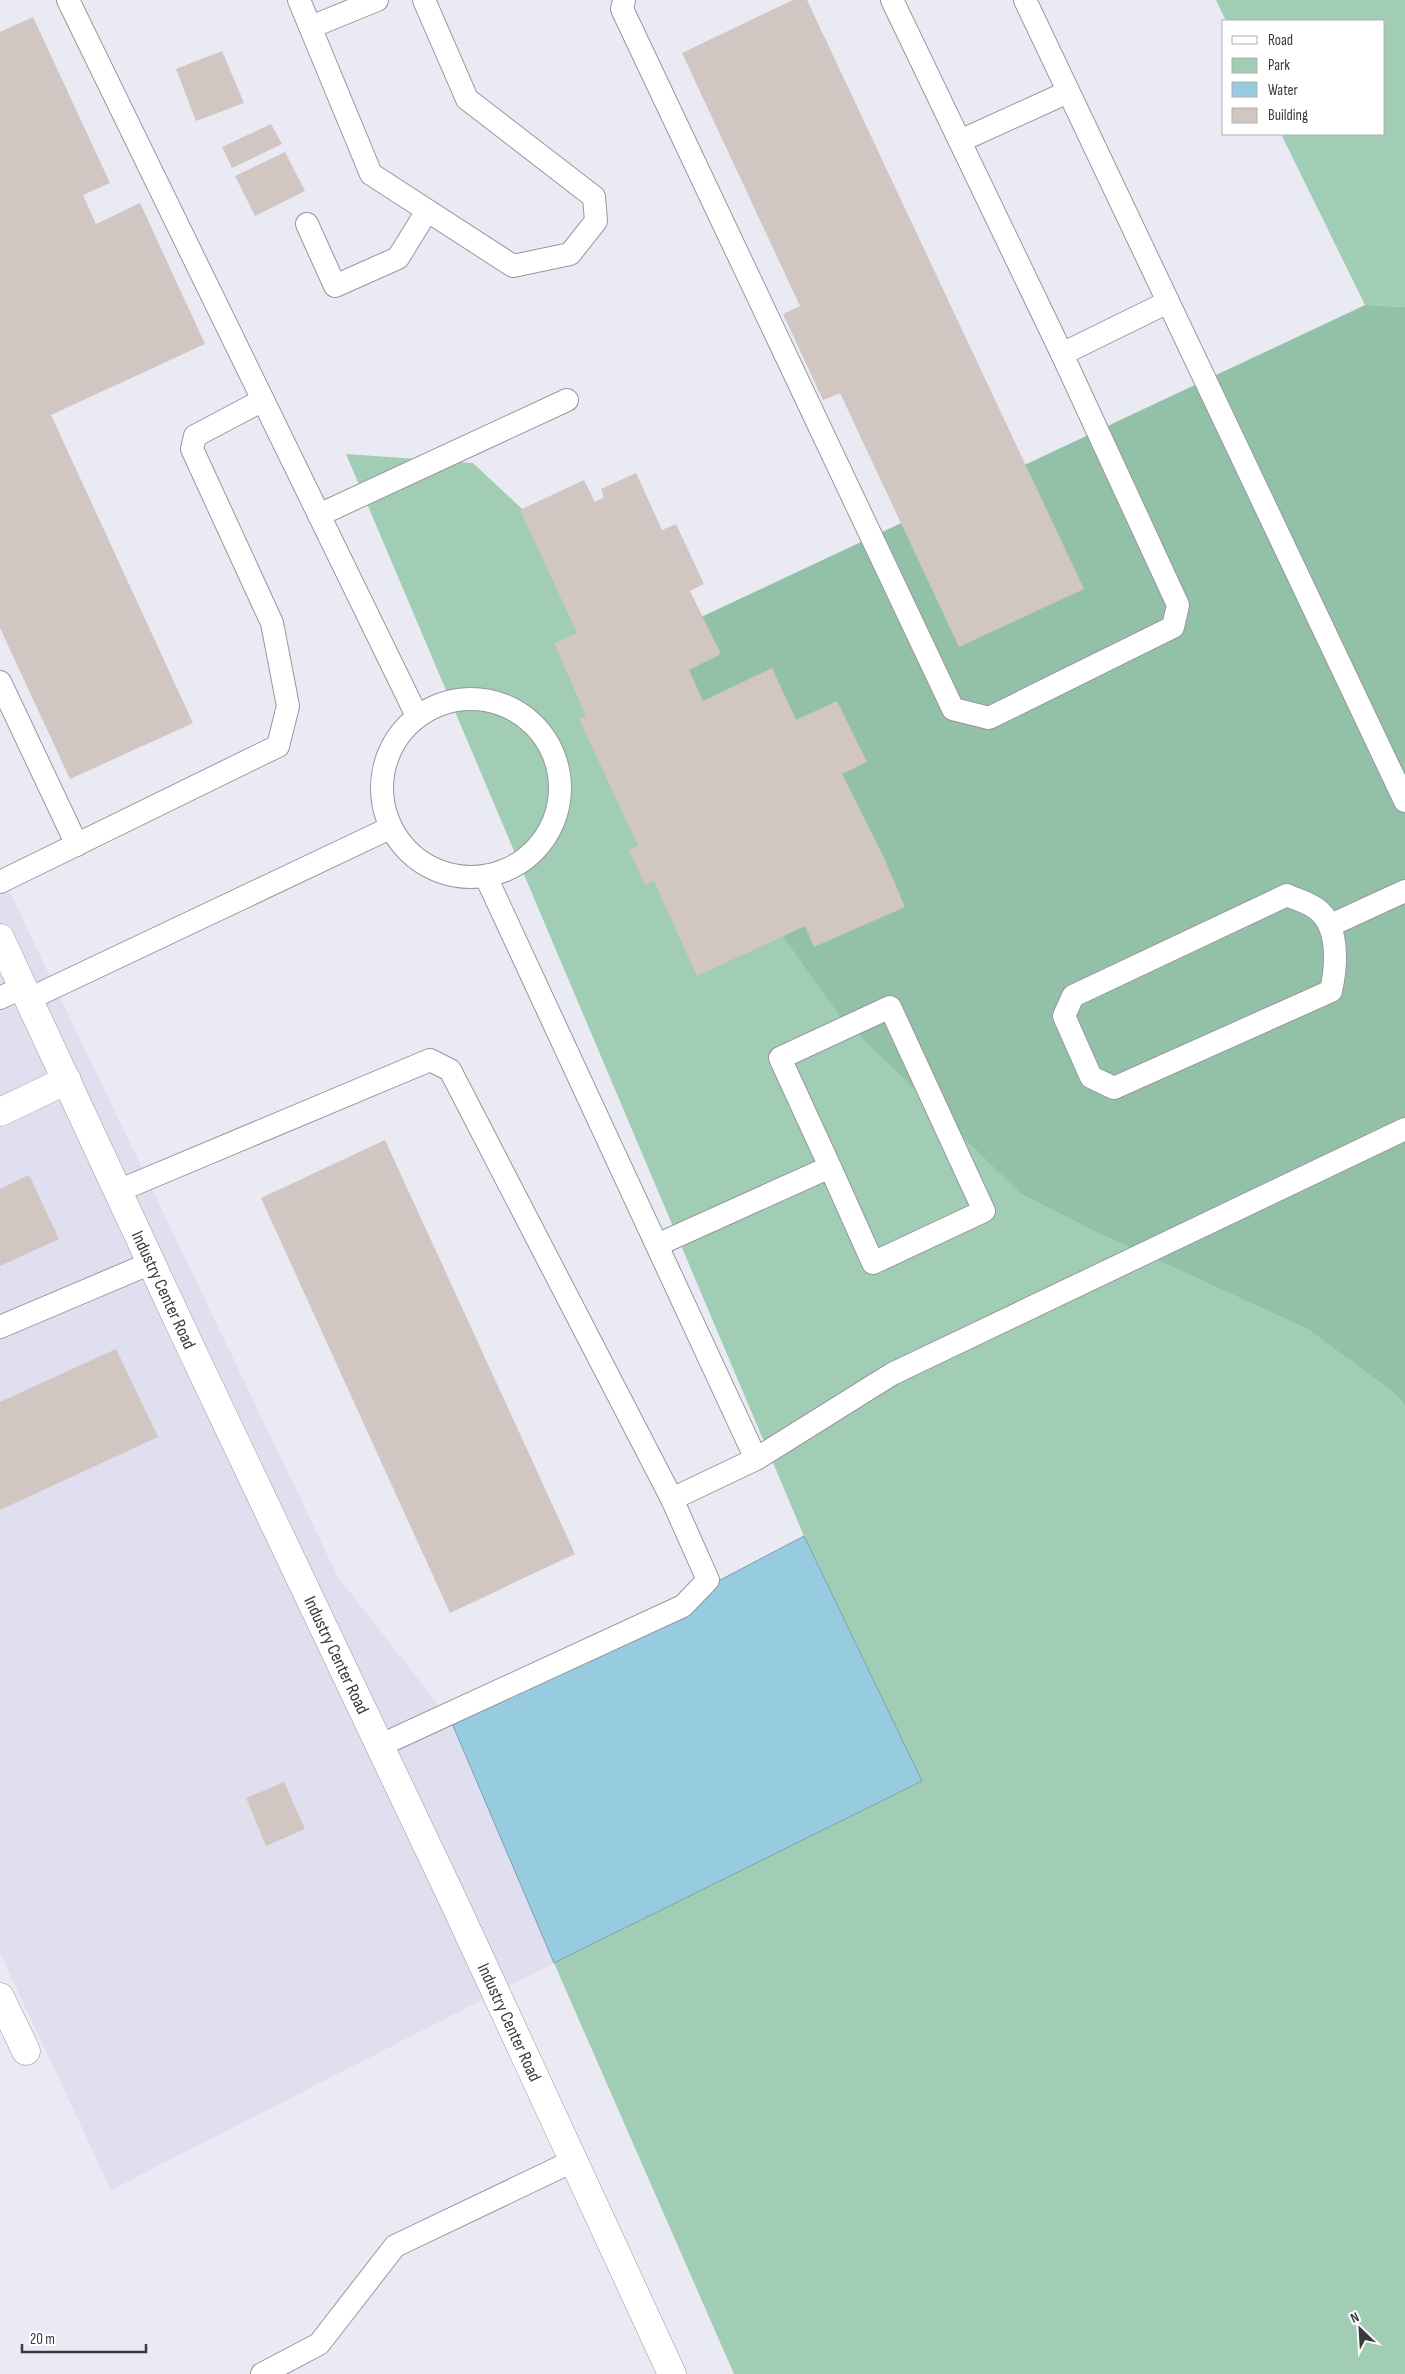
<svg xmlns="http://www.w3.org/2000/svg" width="1405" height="2374" viewBox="0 0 1405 2374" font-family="'Sofia Sans Condensed',sans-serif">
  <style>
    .built { fill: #dfdff0 }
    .green { fill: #a1cdb4 }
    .forest { fill: #93c1a7 }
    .water { fill: #97cbdf; stroke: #7ba0af }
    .building { fill: #d1c6c1 }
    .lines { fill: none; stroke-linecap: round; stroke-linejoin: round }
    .lane-casing { stroke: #9797a1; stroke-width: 24 }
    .street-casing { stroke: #9797a1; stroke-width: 29 }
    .lane { stroke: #fff; stroke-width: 22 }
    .street { stroke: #fff; stroke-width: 28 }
    .labels { text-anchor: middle; stroke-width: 4; stroke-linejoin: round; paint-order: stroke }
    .street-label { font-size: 18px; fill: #3a3a3e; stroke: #fff }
  </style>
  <rect width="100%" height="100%" fill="#eaeaf4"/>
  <path class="built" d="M 0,872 L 338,1577 L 451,1721 L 554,1963 L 111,2190 L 0,1953 Z"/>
  <g class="green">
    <path d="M 1216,0 L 1405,0 L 1405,307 L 1365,305 L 1281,134 L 1384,134 L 1384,21 L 1226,21 Z"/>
    <path d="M 346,454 L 473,463 L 631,611 L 1109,1238 L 1307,1329 L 1395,1394 L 1405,1406 L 1405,2374 L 734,2374 L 554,1963 L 922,1781 L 804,1536 Z"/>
  </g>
  <path class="forest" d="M 1365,305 L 1405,307 L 1405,1406 L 1395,1394 L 1307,1329 L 1109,1238 L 1020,1193 L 840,1016 L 757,900 L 646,643 Z"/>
  <path class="water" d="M 804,1536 L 922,1781 L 554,1963 L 451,1721 Z"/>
  <g class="building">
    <path d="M 793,0 L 807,0 L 1084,589 L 959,647 L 840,393 L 823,400 L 783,314 L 800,306 L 682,53 Z"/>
    <path d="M 33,17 L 110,183 L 83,195 L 96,224 L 140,203 L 205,344 L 51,415 L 193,723 L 70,779 L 0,628 L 0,32 Z"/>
    <path d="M 222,51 L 244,103 L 196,121 L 176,69 Z"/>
    <path d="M 271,124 L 282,144 L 232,168 L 222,147 Z"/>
    <path d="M 285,152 L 305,191 L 255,216 L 235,176 Z"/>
    <path d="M 636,473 L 662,530 L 676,524 L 704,584 L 690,591 L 721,654 L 689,670 L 703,701 L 772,668 L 796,720 L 837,701 L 867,762 L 842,774 L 884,858 L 905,907 L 814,947 L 805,926 L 697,976 L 654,881 L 645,885 L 629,850 L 638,846 L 579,719 L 586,716 L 554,643 L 577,633 L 520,510 L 584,480 L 595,502 L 604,497 L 601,489 Z"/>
    <path d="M 385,1140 L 575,1554 L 450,1613 L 261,1198 Z"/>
    <path d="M 29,1175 L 59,1239 L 0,1266 L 0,1189 Z"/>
    <path d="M 116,1349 L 158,1437 L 0,1510 L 0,1402 Z"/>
    <path d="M 284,1782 L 305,1829 L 266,1846 L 246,1798 Z"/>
  </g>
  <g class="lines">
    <g class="lane-casing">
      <g id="lane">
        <path d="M 68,0 L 417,716"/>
        <path d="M 299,0 L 371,174 L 513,266 L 570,254 L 596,221 L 594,197 L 467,99 L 424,0"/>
        <path d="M 624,0 L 622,9 L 953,709 L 989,718 L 1173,627 L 1178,605 L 1062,354 L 892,0"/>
        <path d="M 1025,0 L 1405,801"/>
        <path d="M 311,27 L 377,0"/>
        <path d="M 960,141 L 1068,92"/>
        <path d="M 307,224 L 335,286 L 398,258 L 427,211"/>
        <path d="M 1062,354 L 1168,302"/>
        <path d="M 319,515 L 567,400"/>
        <path d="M 0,682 L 77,845"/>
        <circle cx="471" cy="788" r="89"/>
        <path d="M 486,877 L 756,1459"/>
        <path d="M 0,882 L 278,746 L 288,706 L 272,623 L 192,449 L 195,436 L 263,400"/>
        <path d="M 1287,895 C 1295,899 1304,901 1312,906 C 1340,921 1337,964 1331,991 L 1114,1088 L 1091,1077 L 1064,1016 L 1073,996 Z"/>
        <path d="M 1331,925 L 1405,891"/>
        <path d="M 0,998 L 23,987"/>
        <path d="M 29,999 L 390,828"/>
        <path d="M 118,1191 L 430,1060 L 450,1070 L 672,1499 L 708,1580 L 683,1606 L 379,1746"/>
        <path d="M 657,1245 L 830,1167 L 780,1058 L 890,1007 L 984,1211 L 873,1263 L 830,1167"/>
        <path d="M 0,1327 L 151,1263"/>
        <path d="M 672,1499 L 756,1459 L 892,1374 L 1405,1129"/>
        <path d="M 262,2374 L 319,2344 L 395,2246 L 573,2161"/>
      </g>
    </g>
    <g class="street-casing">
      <g id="street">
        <path id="s1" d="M 0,938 L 188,1342 L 453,1900 L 672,2374"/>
        <path d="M 0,1112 L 67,1080"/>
        <path d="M 0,1997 L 26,2051"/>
      </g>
    </g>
    <use href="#lane" class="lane"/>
    <use href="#street" class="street"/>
  </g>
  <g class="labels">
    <g class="street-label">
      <text dy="6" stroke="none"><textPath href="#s1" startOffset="388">Industry Center Road</textPath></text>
      <text dy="6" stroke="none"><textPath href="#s1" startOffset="792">Industry Center Road</textPath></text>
      <text dy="6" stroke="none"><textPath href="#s1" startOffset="1198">Industry Center Road</textPath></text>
    </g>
  </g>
  <rect x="1222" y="20" width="162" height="115" fill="#ffffff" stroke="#b0b0b2"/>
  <rect x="1232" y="36" width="25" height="8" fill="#ffffff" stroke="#b0b0b2"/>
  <text x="1268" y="45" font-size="15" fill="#3a3a3e">Road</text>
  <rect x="1232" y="58" width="25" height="15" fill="#a1cdb4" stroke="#b0b0b2"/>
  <text x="1268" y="70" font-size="15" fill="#3a3a3e">Park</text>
  <rect x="1232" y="82" width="25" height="15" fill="#97cbdf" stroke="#b0b0b2"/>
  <text x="1268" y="95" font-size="15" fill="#3a3a3e">Water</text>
  <rect x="1232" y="108" width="25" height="15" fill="#d1c6c1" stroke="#b0b0b2"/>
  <text x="1268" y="120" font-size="15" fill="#3a3a3e">Building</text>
  <g transform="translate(1360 2329) rotate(335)" stroke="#ffffff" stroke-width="4" paint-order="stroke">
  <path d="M0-4L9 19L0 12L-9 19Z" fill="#3a3a3e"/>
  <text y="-8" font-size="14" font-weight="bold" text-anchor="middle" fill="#3a3a3e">N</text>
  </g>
  <path d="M22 2344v8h124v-8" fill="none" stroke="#3a3a3e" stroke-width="2.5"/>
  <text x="30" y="2344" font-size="15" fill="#3a3a3e" stroke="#ffffff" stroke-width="4" paint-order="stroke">20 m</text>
</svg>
